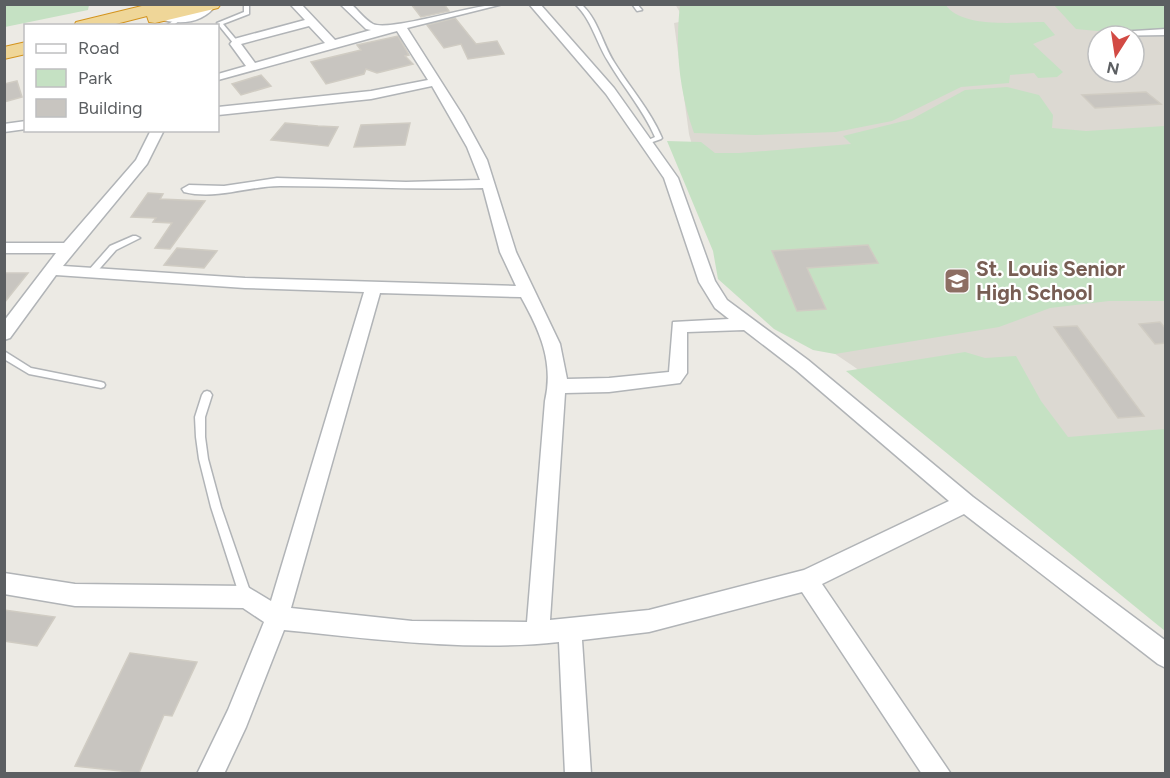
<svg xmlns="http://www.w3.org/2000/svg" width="1170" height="778" viewBox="0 0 1170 778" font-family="Figtree,sans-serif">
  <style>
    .education { fill: #dcd9d2; fill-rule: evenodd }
    .green { fill: #c5e1c3 }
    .building { fill: #c8c5c0; stroke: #d0ccc3; stroke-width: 1.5 }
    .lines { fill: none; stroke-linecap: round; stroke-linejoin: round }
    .lane-casing { stroke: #b1b4b7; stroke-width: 3 }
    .street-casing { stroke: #b1b4b7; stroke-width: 3 }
    .secondary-casing { stroke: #b0b3b7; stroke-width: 3 }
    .highway-casing { stroke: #d3931d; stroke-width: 2 }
    .lane { fill: #fff; fill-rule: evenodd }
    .street { fill: #fff; fill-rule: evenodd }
    .secondary { fill: #fff; fill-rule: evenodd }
    .highway { fill: #efd698; fill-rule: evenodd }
    .labels { text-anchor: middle; stroke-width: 4.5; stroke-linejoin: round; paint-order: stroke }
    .education-label { font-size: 21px; font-weight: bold; fill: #785e54; stroke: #fff; text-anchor: start }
  </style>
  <rect width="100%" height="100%" fill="#eceae4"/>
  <path class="education" d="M 675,4 L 1165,5 L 1165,590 L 853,366 L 807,335 L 720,247 L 689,134 L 674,23 L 685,21 ZM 1098,36 L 1134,36 L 1134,72 L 1098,72 Z"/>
  <g class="green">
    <path d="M 945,4 C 961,29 1017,22 1044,22 L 1055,35 L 1033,44 L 1063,72 L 1057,77 L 1038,78 L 1034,73 L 1010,75 L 1009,83 L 961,87 L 892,121 L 836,132 L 754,135 L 694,133 C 679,91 675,48 680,5 Z"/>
    <path d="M 4,5 L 5,4 L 89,5 L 88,10 L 5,27 Z"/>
    <path d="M 1054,5 L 1165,5 L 1165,29 L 1118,33 L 1076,29 Z"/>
    <path d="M 1007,87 L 1039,95 L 1053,115 L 1052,128 L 1086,131 L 1165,126 L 1165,301 L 1109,301 L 1050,308 L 999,327 L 835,354 L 813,350 L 774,329 L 718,279 L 713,251 L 667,141 L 701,142 L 715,153 L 739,153 L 851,144 L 843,136 L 912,119 L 965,90 Z"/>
    <path d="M 965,352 L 985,358 L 1016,356 L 1041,401 L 1068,437 L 1165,429 L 1165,631 L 846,371 Z"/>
  </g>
  <g class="building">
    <path d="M 411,4 L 444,4 L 449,11 L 421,17 Z"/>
    <path d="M 455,18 L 476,44 L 497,41 L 504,54 L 468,59 L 461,44 L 444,48 L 427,25 Z"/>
    <path d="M 398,36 L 409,55 L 405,56 L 413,64 L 377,73 L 366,69 L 364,74 L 326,84 L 311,62 L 361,50 L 357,45 Z"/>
    <path d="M 261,75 L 271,86 L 241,95 L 232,84 Z"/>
    <path d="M 17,81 L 22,97 L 4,102 L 4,84 Z"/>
    <path d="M 1146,92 L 1161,104 L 1095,108 L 1082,95 Z"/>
    <path d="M 285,123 L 318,126 L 338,127 L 328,146 L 271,140 Z"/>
    <path d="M 410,123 L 405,145 L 354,147 L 361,125 Z"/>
    <path d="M 148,193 L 163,194 L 160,199 L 205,201 L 170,249 L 155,248 L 172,223 L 153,222 L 156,218 L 131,217 Z"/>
    <path d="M 868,245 L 878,263 L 807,268 L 826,309 L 797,311 L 772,251 Z"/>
    <path d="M 177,248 L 217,251 L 204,268 L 164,265 Z"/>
    <path d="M 4,273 L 28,273 L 4,303 Z"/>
    <path d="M 1160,322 L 1166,329 L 1166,343 L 1155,344 L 1139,324 Z"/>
    <path d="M 1077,326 L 1144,416 L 1118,418 L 1054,327 Z"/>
    <path d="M 4,610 L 55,617 L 37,646 L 4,641 Z"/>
    <path d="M 130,653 L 197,662 L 172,716 L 164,715 L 139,773 L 75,766 Z"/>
  </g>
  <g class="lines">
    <g class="lane-casing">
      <g id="lane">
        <path d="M 244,4 L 249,4 L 249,14 L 223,24 L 239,43 L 236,45 L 234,44 L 217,23 L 244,12 Z"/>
        <path d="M 575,4 L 581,4 C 598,19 602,43 614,62 C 630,88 650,110 662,138 L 661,139 L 647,144 L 644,142 L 655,137 C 643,109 623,87 608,61 C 596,42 592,20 575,4 Z"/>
        <path d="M 632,4 L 637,4 L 642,10 L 637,11 Z"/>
        <path d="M 177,18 L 182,19 L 172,26 L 166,26 Z"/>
        <path d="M 133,236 L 136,236 L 140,238 L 116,250 L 94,275 L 88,275 L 87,273 L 88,271 L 110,246 Z"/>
        <path d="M 4,351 L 31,368 L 101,382 L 104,383 L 105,385 L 104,387 L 101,388 L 29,374 L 4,359 Z"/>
        <path d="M 207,391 L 210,392 L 212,395 L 205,417 L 205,437 L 208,459 L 221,507 L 252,597 L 250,601 L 246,602 L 242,601 L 240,597 L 211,507 L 199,459 L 196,437 L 195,417 L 202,395 L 204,392 Z"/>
      </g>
    </g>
    <g class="street-casing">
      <g id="street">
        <path d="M 290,4 L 301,4 L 335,40 L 371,30 L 366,29 L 340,4 L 351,4 C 358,10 365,20 373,24 C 390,32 474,4 503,4 L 407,28 L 463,116 L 487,160 L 516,252 L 560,344 L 567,379 L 609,378 L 669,372 L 673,322 L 729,319 L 715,308 L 699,282 L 664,178 L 606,94 L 529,4 L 540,4 L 614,88 L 678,178 L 715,281 L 727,300 L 808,360 L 973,497 L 1166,641 L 1166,668 L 1158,664 L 964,514 L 822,584 L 951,774 L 922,774 L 802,592 L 649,632 L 582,640 L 591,774 L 565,774 L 559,642 C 468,652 374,639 284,630 L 246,727 L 224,774 L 197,774 L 228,710 L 264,622 L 243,608 L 75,606 L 4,594 L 4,573 L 75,584 L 246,586 L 271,601 L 364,292 L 245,288 L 56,275 L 10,338 L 4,340 L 4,321 L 56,253 L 4,253 L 4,243 L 64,243 L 136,160 L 151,130 L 164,130 L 147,164 L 63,266 L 245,278 L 516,286 L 500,252 L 483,188 C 415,190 348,186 280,186 C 248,186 217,200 184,192 L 182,189 L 189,185 L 224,186 L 277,178 L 406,182 L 480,180 L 467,147 L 432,86 L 371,99 L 218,115 L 218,107 L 371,91 L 428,80 L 397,31 L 218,80 L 218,74 L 246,66 L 230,44 L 234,39 L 305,20 ZM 309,26 L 325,43 L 255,63 L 241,44 ZM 380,293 L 521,297 C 540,331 554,362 545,401 L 527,622 L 412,621 L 291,608 ZM 744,330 L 796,370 L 949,501 L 804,570 L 649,610 L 550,620 L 565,393 L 609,392 L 680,383 L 687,373 L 687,332 Z"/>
        <path d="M 1166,29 L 1166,35 L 1097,36 L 1102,33 Z"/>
        <path d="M 26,121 L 26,129 L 4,132 L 4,124 Z"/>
      </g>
    </g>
    <g class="secondary-casing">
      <path id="secondary" d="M 155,4 L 170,4 L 167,13 C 187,17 199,4 217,4 C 202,25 178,25 155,18 L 152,8 Z"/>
    </g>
    <g class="highway-casing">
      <g id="highway">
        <path d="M 150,4 L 221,4 L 218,8 L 155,23 L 149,22 L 147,16 L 108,26 L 74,26 L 76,22 Z"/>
        <path d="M 26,42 L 26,54 L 4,59 L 4,47 Z"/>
      </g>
    </g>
    <use href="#lane" class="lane"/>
    <use href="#street" class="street"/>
    <use href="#secondary" class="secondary"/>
    <use href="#highway" class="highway"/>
  </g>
  <defs>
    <g id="school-square" transform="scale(1.35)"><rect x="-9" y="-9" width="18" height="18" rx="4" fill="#8d6e63" stroke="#fff"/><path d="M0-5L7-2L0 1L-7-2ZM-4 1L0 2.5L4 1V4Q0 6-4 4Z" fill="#fff"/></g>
  </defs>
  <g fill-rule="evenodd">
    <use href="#school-square" x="957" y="281"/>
  </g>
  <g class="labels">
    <g class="education-label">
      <text x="976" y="276">St. Louis Senior<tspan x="976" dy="24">High School</tspan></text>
    </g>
  </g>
  <rect width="1170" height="778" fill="none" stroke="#5c5f62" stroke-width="12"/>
  <rect x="24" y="24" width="195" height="108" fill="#ffffff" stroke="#bebfc0" stroke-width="1.5"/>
  <rect x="36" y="44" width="30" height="9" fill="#ffffff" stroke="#bebfc0" stroke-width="1.5"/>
  <text x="78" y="54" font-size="18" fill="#5c5f62">Road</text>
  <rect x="36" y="69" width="30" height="18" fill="#c5e1c3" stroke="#bebfc0" stroke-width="1.5"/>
  <text x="78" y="84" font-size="18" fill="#5c5f62">Park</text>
  <rect x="36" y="99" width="30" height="18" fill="#c8c5c0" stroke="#bebfc0" stroke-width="1.5"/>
  <text x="78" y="114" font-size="18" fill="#5c5f62">Building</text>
  <g transform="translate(1116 54) rotate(192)"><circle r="28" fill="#ffffff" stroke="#bebfc0" stroke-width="1.5"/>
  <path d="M0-4.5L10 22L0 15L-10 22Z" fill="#d24a44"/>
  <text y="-9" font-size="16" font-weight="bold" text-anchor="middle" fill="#5c5f62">N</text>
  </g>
</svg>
